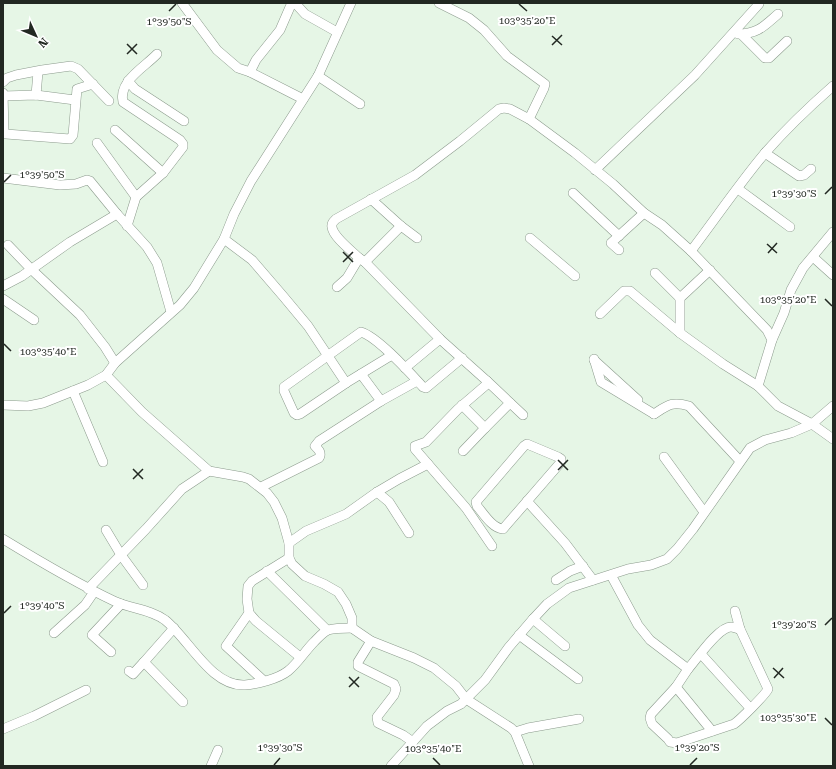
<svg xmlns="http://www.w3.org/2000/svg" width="836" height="769" viewBox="0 0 836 769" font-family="'Roboto Serif',serif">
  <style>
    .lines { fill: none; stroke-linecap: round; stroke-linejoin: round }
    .minor-casing { stroke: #8c9b8d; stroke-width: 10 }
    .minor { stroke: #fff; stroke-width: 9 }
    .ticks { fill: none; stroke: #222822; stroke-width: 1.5 }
    .ticks-label { font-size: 10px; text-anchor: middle; fill: #222822; stroke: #fff; stroke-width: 4; stroke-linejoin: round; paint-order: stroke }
  </style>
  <rect width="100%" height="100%" fill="#e6f6e6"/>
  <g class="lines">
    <g class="minor-casing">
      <g id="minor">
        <path d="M 182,3 L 217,50 L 238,68 L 250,72 L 303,99"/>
        <path d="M 295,3 L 305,14 L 337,32"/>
        <path d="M 439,3 L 469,18 L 484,30 L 507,56 L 545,84 L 544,88 L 529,119"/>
        <path d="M 738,34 C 758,34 764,26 778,14"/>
        <path d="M 741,34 L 765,58 L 769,58 L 787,41"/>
        <path d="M 250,72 L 256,60 L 280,30 L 290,7 L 293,3"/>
        <path d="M 318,76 L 360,104"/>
        <path d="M 128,81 L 135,89 L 184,121"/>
        <path d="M 3,82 L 7,78 L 16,75 L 42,70 L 71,66 L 78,69 L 109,101"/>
        <path d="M 3,93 L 4,131 L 6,134 L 70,139 L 73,135 L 77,89 L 93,84"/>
        <path d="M 36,95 L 38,72"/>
        <path d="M 3,96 L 36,95 L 75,100"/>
        <path d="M 115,130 L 163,173"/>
        <path d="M 97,143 L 136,197 L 127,226"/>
        <path d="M 765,153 L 799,176 L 804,175 L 811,169"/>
        <path d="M 595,170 L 695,75 L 759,4"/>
        <path d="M 3,178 L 60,185 L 76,184 L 87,180 L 90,181 L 117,214"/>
        <path d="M 738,189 L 790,227"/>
        <path d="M 573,193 L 619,236"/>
        <path d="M 136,197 L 163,173 L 183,147 L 183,144 L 180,140 L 123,102 C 118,81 145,67 157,54"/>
        <path d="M 371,199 L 401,226 L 417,238"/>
        <path d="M 530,238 L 575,276"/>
        <path d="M 224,239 L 252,260 L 283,296 L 308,326 L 346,383"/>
        <path d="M 8,245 L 31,269 L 80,315 L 105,347 L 115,363"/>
        <path d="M 619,250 L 611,243 L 644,213"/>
        <path d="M 691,251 C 716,218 739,184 765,153 C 786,129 809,107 833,86"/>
        <path d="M 813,257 L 833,275"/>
        <path d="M 359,258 C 352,251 333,237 332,227 C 331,223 334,221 336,219 L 415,175 L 460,141 L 499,109 L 504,108 L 510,109 L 529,119 L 575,153 L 613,184 L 644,213 L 662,225 L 691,251 L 767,330 L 772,340 L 758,386 L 778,406 L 812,424 L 833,439"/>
        <path d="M 365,262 L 440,339 L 487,381 L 486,385 L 458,409 L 426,442 L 415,446 L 415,449 L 466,508 L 492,546"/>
        <path d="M 655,273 L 680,298"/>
        <path d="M 3,286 L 22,276 L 70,242 L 117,214 L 147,247 L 157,263 L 171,312"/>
        <path d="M 337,287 L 347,278 L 359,258 L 365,262 L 401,226"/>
        <path d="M 3,299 L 34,320"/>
        <path d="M 600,314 L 624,291 L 630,291 L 680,333 L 723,364 L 758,386"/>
        <path d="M 680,333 L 680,298 L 710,270"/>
        <path d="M 772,340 L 784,313 L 791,290 L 803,268 L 833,232"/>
        <path d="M 392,355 L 346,383 L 300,414 L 297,415 L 294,413 L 284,391 L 284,387 L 361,332 C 378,337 410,373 423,387 L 426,388 L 462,358"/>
        <path d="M 594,359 L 601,382 L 654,414"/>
        <path d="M 594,360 L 638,400"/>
        <path d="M 405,368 L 440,339"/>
        <path d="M 487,381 L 523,415"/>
        <path d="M 73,391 L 103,462"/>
        <path d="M 381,401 L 417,381"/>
        <path d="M 3,405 L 28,406 L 43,403 L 88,385 L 106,375 L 115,363 L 180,305 L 194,288 L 224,239 L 234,214 L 251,181 L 318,76 L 351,3"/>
        <path d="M 462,405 L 485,428 L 510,403"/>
        <path d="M 654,414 C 668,405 672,401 689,406 L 740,461"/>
        <path d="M 527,444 L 558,457 L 561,459 L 561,462 L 503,529 C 492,528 484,514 477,506 L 476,502 L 524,446 Z"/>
        <path d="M 463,451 L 485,428"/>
        <path d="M 664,457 L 704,512"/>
        <path d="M 261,487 L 319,458 C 322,453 319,450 315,446 L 319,441 L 381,401 L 361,374"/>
        <path d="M 377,492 L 389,502 L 409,533"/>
        <path d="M 527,501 L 565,543 L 593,580"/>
        <path d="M 106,530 L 121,555 L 143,585"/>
        <path d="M 3,539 C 39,561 76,583 114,601 C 131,609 150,609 165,620 C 189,639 211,687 245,685 C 257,684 278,679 288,671 C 298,663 305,651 314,642 C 318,638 323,632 328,630 C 335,628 344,628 352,628 L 352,618 L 346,604 L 338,592 L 324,584 L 305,576 L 292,564 L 289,558 L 289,543 L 282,518 L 274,502 L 267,493 L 249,479 L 243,477 L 209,471 L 142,412 L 106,375"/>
        <path d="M 289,543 L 306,531 L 346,514 L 377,492 L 399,479 L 428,464"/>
        <path d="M 289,558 L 252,581 L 248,586 L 247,599 L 249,613 L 256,621 L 300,657"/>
        <path d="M 267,571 L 327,630"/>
        <path d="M 611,575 L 638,625 L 650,640 L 688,669 L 676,687 L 651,714 L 650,718 L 652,724 L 668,739 L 670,742 L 677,743 L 734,724 C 740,720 766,694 768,689 L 740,629 L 735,611"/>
        <path d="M 556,580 L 570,571 L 583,566"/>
        <path d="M 88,589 L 146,529 L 182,489 L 209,471"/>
        <path d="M 249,613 L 226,646 L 264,681"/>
        <path d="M 533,619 L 565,646"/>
        <path d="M 174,628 L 144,662 L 183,702"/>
        <path d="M 352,628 L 371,641 L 414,658 L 434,668 L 456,686 L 466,699 L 511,728 L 515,732 L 529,766"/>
        <path d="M 54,633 L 85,605 L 94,592"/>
        <path d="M 519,635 L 578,679"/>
        <path d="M 371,641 L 358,662 L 358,666 L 394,684 L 396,689 L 394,695 L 377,717 L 378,723 L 403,735 L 413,742"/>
        <path d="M 111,652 L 92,635 L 121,604"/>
        <path d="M 701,654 L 750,708"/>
        <path d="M 688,669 C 697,659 718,627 731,627 C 734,627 737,629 740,629"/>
        <path d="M 129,671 L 133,674 L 144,662"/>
        <path d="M 676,687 L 712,731"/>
        <path d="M 3,729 L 34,716 L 86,690"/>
        <path d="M 515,732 L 528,728 L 579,719"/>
        <path d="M 211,766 L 218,750"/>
        <path d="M 391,766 L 427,726 L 447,711 L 461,704 L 485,680 L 509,647 L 533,619 L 547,604 L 569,588 L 628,569 L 651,565 L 667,559 L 677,549 L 693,529 L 750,448 L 765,440 L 791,433 L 812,424 L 833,406"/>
      </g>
    </g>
    <use href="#minor" class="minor"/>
  </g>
  <path class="ticks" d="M 519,4 L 527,11M 169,11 L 176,4M 552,36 L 562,45M 127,44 L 137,54M 552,45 L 562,35M 127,54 L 137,44M 4,182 L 11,175M 825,194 L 832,187M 767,244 L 777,253M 343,252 L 353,262M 768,253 L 777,243M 343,262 L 353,252M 825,299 L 832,306M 4,344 L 11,351M 558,460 L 568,470M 133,469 L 143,479M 558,470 L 568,460M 133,479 L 143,469M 4,613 L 11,606M 825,625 L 832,618M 773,668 L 784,678M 349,677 L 359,687M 774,678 L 783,668M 349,687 L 359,677M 825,718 L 832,725M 433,758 L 440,765M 274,765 L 280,758M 690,765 L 697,758"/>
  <g class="ticks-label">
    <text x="527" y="24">103°35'20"E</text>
    <text x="169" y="25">1°39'50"S</text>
    <text x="42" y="178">1°39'50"S</text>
    <text x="794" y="197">1°39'30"S</text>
    <text x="788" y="303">103°35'20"E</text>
    <text x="48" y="355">103°35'40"E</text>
    <text x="42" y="609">1°39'40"S</text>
    <text x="794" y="628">1°39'20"S</text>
    <text x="788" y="721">103°35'30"E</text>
    <text x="280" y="751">1°39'30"S</text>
    <text x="697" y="751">1°39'20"S</text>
    <text x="433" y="752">103°35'40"E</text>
  </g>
  <rect width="836" height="769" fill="none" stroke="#222822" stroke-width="8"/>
  <g transform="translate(36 36) rotate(134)" stroke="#ffffff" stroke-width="3" paint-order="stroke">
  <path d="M0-3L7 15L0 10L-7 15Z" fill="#222822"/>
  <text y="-6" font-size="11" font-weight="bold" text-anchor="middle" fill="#222822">N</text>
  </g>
</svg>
